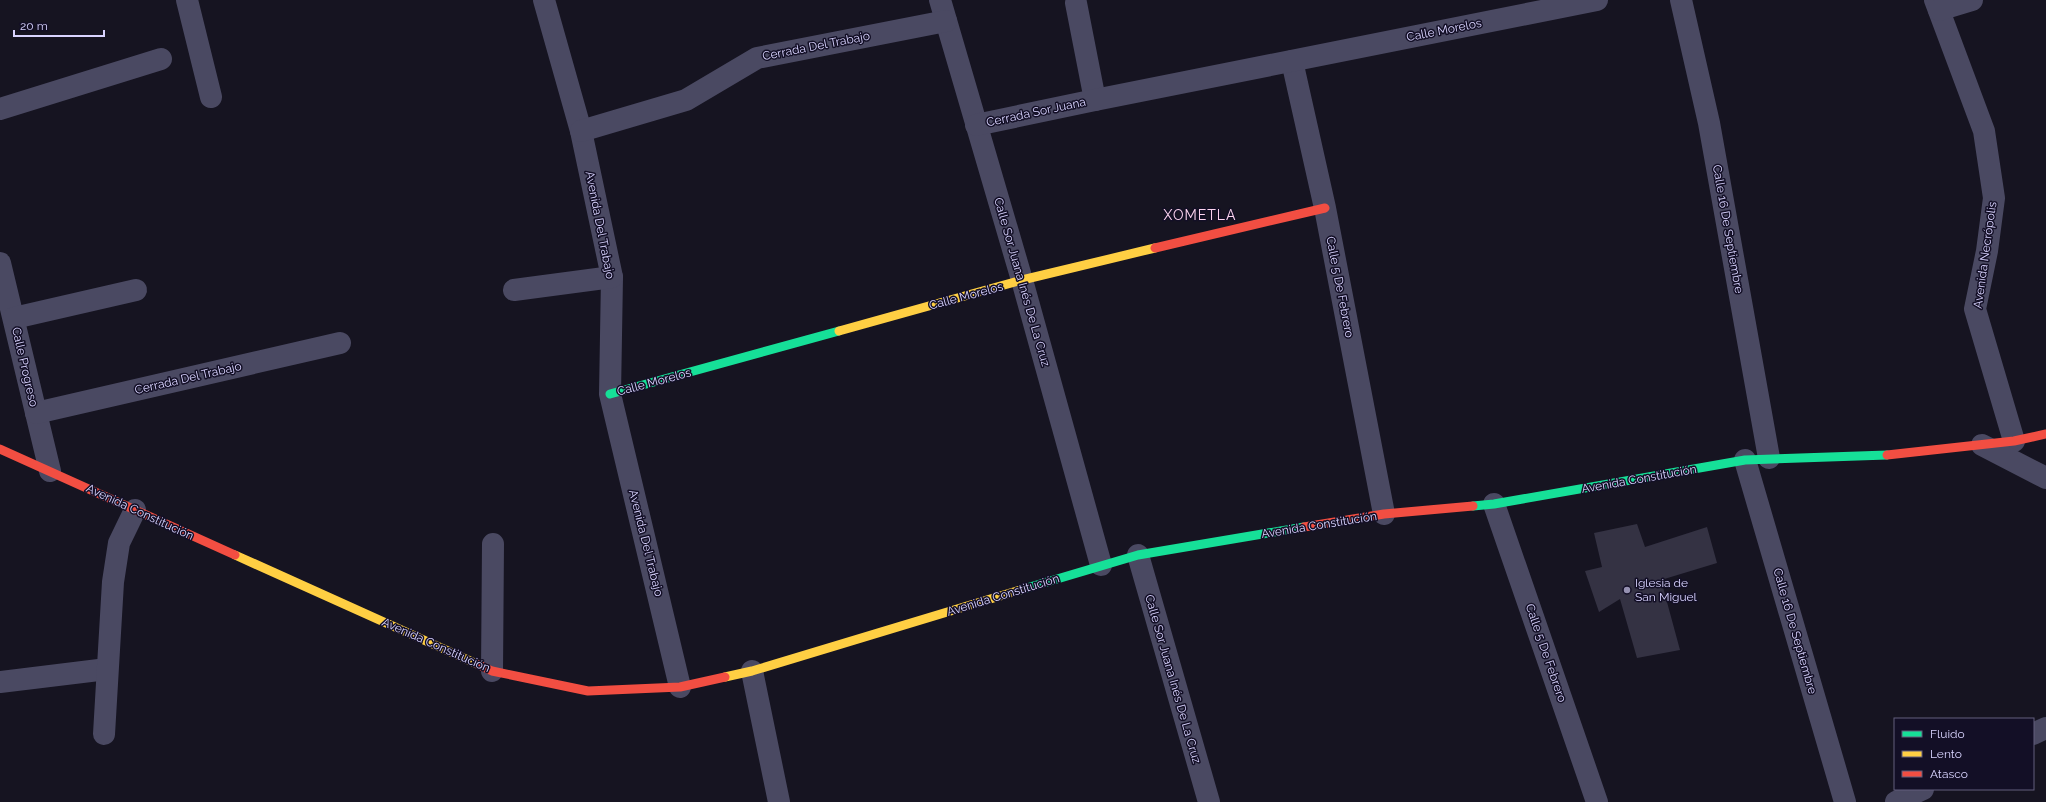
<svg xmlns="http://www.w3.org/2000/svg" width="2046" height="802" viewBox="0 0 2046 802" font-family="Raleway,sans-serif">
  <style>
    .building { fill: #343243 }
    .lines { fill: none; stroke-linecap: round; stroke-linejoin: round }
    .street { stroke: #4a4962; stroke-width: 22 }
    .fast { stroke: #16e098; stroke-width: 9 }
    .slow { stroke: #ffcf43; stroke-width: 9 }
    .jam { stroke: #f24e42; stroke-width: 9 }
    .poi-dot { fill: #9591b1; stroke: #130f26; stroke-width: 1.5 }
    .labels { text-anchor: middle; stroke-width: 3; stroke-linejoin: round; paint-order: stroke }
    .street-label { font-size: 12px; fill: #d9d4ff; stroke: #130f26 }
    .poi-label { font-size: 12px; fill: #d9d4ff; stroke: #130f26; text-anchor: start }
    .quarter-label { font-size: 14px; letter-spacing: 1px; fill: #ffd6f0; stroke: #130f26 }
  </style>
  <rect width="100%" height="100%" fill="#161421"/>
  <path class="building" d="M 1637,524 L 1645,547 L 1707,527 L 1717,563 L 1661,580 L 1680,650 L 1637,658 L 1620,599 L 1599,612 L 1585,571 L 1602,567 L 1594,533 Z"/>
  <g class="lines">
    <g class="street">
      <path d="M 187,0 L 211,97"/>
      <path d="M 544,0 L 581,131 L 612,277 L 610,394 L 680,687"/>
      <path d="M 940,0 L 1022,280 L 1101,565"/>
      <path d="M 1681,0 L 1709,123 L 1769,458"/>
      <path d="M 1935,0 L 1984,131 L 1994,198 L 1987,251 L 1975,309 L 2014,441"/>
      <path d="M 1076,3 L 1095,100"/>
      <path d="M 1939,10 L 1972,0"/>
      <path d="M 1292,61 L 1325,208 L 1384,514"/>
      <path d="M 0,109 L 161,59"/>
      <path d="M 976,125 L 1095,100 L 1597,0"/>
      <path d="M 581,131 L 686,100 L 757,58 L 946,21"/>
      <path d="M 0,263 L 50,471"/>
      <path d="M 514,290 L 612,277"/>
      <path d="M 14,318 L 136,290"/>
      <path d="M 36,413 L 340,343"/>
      <path d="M 1982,445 L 2046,478"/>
      <path d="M 1745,460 L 1845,802"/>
      <path d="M 1494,504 L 1597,802"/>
      <path d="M 1138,555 L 1209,802"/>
      <path d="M 492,671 L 493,544"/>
      <path d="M 752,671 L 779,802"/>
      <path d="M 0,682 L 107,669"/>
      <path d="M 104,734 L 113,582 L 119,543 L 135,510"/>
      <path d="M 2033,734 L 2046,728"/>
      <path d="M 1896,802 L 1923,789"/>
    </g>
    <g class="fast">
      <path d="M 610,394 L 839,331"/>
      <path d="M 1473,506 L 1494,504 L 1745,460 L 1887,455"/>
      <path d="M 1020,590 L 1138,555 L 1304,527"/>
    </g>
    <g class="slow">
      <path d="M 839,331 L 1022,280 L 1155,248"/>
      <path d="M 235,555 L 477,664"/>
      <path d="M 725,677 L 752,671 L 1020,590"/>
    </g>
    <g class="jam">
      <path d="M 1155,248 L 1325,208"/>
      <path d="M 0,449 L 235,555"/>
      <path d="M 1887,455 L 2014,441 L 2046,434"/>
      <path d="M 1304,527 L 1384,514 L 1473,506"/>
      <path d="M 477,664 L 492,671 L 588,691 L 680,687 L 725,677"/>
    </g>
  </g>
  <circle class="poi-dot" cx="1627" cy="590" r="4"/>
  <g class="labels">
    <g class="street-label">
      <text transform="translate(1444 30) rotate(-11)" y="4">Calle Morelos</text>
      <text transform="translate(816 46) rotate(-11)" y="4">Cerrada Del Trabajo</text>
      <text transform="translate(1036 112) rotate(-12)" y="4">Cerrada Sor Juana</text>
      <text transform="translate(600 225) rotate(79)" y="4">Avenida Del Trabajo</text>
      <text transform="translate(1728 229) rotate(80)" y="4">Calle 16 De Septiembre</text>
      <text transform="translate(1985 255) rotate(-82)" y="4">Avenida Necrópolis</text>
      <text transform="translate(1022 282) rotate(74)" y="4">Calle Sor Juana Inés De La Cruz</text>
      <text transform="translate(1340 287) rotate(79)" y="4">Calle 5 De Febrero</text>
      <text transform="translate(966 296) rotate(-15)" y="4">Calle Morelos</text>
      <text transform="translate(25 367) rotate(77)" y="4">Calle Progreso</text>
      <text transform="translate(188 378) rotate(-13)" y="4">Cerrada Del Trabajo</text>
      <text transform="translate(654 382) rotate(-15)" y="4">Calle Morelos</text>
      <text transform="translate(1639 479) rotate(-10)" y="4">Avenida Constitución</text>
      <text transform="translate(140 512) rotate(25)" y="4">Avenida Constitución</text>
      <text transform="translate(1319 525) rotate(-9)" y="4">Avenida Constitución</text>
      <text transform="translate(646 543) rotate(76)" y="4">Avenida Del Trabajo</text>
      <text transform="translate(1003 595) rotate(-17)" y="4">Avenida Constitución</text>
      <text transform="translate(1795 631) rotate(74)" y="4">Calle 16 De Septiembre</text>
      <text transform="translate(436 645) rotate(24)" y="4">Avenida Constitución</text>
      <text transform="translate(1546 653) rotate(71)" y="4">Calle 5 De Febrero</text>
      <text transform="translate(1173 679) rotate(74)" y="4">Calle Sor Juana Inés De La Cruz</text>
    </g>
    <g class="poi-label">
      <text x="1635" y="587">Iglesia de<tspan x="1635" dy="14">San Miguel</tspan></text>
    </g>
    <g class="quarter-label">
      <text x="1200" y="220">XOMETLA</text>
    </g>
  </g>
  <rect x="1894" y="718" width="140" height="72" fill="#130f26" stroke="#625e7d"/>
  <rect x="1902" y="731" width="20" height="6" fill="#16e098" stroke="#625e7d"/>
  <text x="1930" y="738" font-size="12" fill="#d9d4ff">Fluido</text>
  <rect x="1902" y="751" width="20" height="6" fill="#ffcf43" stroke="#625e7d"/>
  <text x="1930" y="758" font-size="12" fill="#d9d4ff">Lento</text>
  <rect x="1902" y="771" width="20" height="6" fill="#f24e42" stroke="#625e7d"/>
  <text x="1930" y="778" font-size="12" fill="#d9d4ff">Atasco</text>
  <path d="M14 30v6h90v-6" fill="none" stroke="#d9d4ff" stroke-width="2"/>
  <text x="20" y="30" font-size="12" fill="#d9d4ff" stroke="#130f26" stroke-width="3" paint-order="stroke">20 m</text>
</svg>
